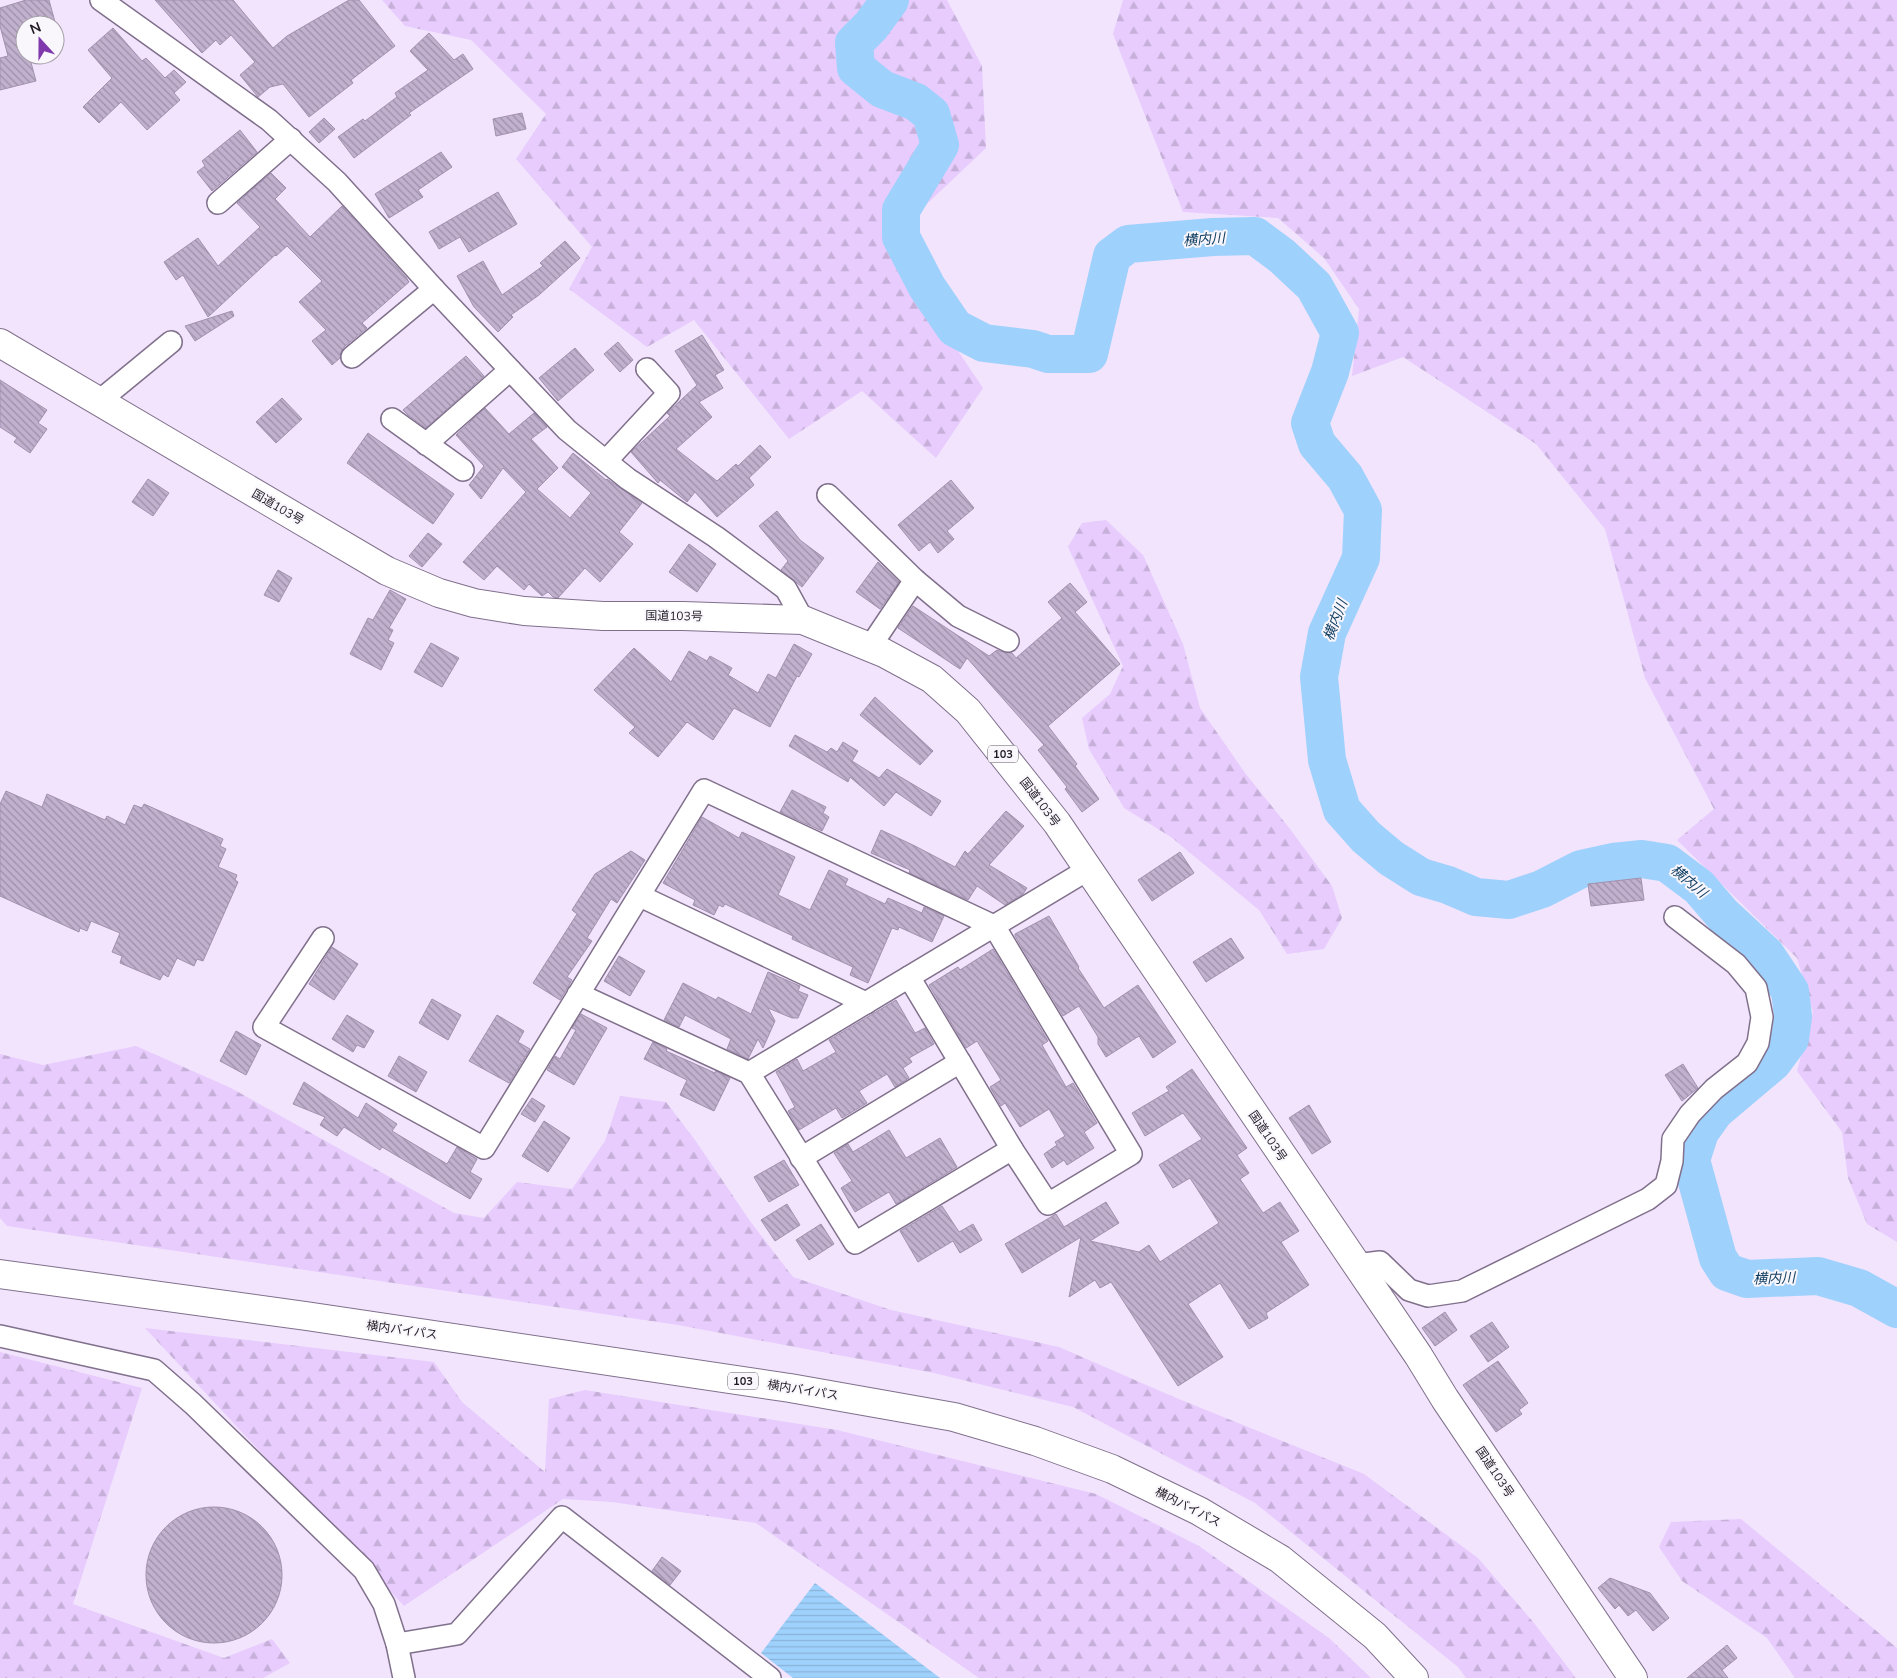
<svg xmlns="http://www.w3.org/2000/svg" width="1897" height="1678" viewBox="0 0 1897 1678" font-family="Mulish,'Noto Sans JP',sans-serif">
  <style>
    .forest { fill: url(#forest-firs) }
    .water { fill: url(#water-rules) }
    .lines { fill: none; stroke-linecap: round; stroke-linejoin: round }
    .river { stroke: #9fd1fd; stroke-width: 38 }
    .building { fill: url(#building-back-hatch); stroke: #a191ae }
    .minor-casing { stroke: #80708c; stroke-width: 24 }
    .highway-casing { stroke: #80708c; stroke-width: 30 }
    .minor { stroke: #fff; stroke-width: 21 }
    .highway { stroke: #fff; stroke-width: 28 }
    .labels { text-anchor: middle; stroke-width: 4; stroke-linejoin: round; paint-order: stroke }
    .shield { fill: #f9f6fc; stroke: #625d66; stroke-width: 1 }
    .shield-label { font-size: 11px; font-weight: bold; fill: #221b26 }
    .street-label { font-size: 12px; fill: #221b26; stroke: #f9f6fc }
    .water-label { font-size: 14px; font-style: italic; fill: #0c3b5f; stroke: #f9f6fc }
  </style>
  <defs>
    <pattern id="forest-firs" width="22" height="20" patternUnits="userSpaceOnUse" patternTransform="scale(1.25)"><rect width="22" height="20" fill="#e7ccfd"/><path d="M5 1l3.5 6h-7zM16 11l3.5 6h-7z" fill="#c6afd9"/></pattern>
    <pattern id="water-rules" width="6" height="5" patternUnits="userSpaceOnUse" patternTransform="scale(1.25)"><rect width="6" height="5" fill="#9fd1fd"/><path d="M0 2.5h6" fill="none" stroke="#89b3d9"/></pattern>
    <pattern id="building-back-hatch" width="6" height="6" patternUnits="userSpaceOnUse" patternTransform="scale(1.25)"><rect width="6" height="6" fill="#c1b1cf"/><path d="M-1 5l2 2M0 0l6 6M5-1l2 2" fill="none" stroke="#9c8fa8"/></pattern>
  </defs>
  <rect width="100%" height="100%" fill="#f2e4fd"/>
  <g class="forest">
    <path d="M 382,0 L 947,0 L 982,66 L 986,148 L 912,218 L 904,271 L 983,388 L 936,458 L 862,391 L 789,439 L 694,320 L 647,347 L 569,289 L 592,247 L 516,159 L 546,114 L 471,40 L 405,26 Z"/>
    <path d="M 1123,0 L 1897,0 L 1897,1242 L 1867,1224 L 1848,1178 L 1842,1132 L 1797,1071 L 1813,1012 L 1797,958 L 1677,840 L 1714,809 L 1645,678 L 1605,529 L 1536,444 L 1403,357 L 1352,376 L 1359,309 L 1324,258 L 1278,218 L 1183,212 L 1113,34 Z"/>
    <path d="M 1106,520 L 1143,555 L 1183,644 L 1200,708 L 1245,773 L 1290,829 L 1332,886 L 1342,918 L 1324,949 L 1287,954 L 1259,910 L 1171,837 L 1124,808 L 1089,749 L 1082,718 L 1110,694 L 1123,666 L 1068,547 L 1082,523 Z"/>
    <path d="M 136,1046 L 231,1088 L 454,1213 L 484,1218 L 517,1182 L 572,1189 L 605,1141 L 620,1096 L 666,1102 L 695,1140 L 750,1221 L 793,1277 L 891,1310 L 1059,1347 L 1174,1397 L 1364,1474 L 1478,1558 L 1534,1623 L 1576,1678 L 1466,1678 L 1458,1667 L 1255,1503 L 1073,1407 L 934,1373 L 678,1325 L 7,1226 L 0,1218 L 0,1054 L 43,1065 Z"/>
    <path d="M 145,1328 L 434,1362 L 462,1402 L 545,1472 L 549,1399 L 585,1390 L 837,1430 L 1096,1494 L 1199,1546 L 1329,1638 L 1371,1678 L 979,1678 L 756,1523 L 612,1502 L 563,1499 L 404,1606 Z"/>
    <path d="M 0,1352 L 142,1388 L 73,1604 L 224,1658 L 272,1639 L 290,1663 L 263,1678 L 0,1678 Z"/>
    <path d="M 1741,1519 L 1897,1648 L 1897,1678 L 1795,1678 L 1767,1638 L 1682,1581 L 1659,1547 L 1671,1522 Z"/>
  </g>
  <path class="water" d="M 815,1583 L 940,1678 L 793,1678 L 761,1653 Z"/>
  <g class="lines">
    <path class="river" d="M 890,0 L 871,26 L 854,43 L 856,68 L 882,89 L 916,102 L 931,114 L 940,145 L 901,210 L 901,237 L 927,287 L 955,328 L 984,343 L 1033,349 L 1048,354 L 1089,354 L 1112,256 L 1128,244 L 1213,237 L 1255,236 L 1282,256 L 1314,286 L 1340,333 L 1330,372 L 1310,423 L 1317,444 L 1345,477 L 1363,510 L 1361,558 L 1327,633 L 1319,677 L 1327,760 L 1342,810 L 1366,837 L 1391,858 L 1421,877 L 1448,885 L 1476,897 L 1509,900 L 1542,889 L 1581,869 L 1613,862 L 1642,859 L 1667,863 L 1699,887 L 1723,915 L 1766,955 L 1790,991 L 1793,1016 L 1790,1039 L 1773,1062 L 1715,1111 L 1700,1132 L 1691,1160 L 1718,1258 L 1727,1272 L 1747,1279 L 1818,1276 L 1859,1288 L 1897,1309"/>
  </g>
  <g class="building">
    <path d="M 26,0 L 49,0 L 55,22 L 45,25 L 21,25 L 25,39 L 25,55 L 29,55 L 36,81 L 0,90 L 0,58 L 8,56 L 0,26 L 0,8 Z"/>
    <path d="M 155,0 L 233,0 L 273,48 L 287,36 L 349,0 L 359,0 L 395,46 L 351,80 L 353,83 L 309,117 L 283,84 L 270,87 L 258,97 L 240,75 L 255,62 L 231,35 L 220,45 L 216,40 L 202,53 Z"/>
    <path d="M 113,28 L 142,61 L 146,58 L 165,78 L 174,70 L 186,82 L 174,93 L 180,100 L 147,130 L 121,102 L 99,123 L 83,107 L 112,78 L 88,50 Z"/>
    <path d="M 429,33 L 454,60 L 463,54 L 473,69 L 409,113 L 411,115 L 354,158 L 338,137 L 363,119 L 365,121 L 397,97 L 395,93 L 428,70 L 410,51 Z"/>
    <path d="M 522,113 L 526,129 L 496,136 L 493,119 Z"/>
    <path d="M 324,118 L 335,129 L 319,143 L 309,132 Z"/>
    <path d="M 240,130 L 257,152 L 212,191 L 197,172 L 205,166 L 202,161 Z"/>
    <path d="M 441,152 L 452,167 L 418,190 L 423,197 L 389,218 L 375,194 Z"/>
    <path d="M 271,173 L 286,188 L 275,199 L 310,237 L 342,206 L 406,277 L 409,282 L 362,323 L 367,328 L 344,347 L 341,352 L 340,358 L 332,365 L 312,341 L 326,330 L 299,302 L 322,281 L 287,246 L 276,256 L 275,255 L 208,317 L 183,275 L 176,280 L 164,262 L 198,238 L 218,266 L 260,227 L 237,203 Z"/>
    <path d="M 498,192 L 517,224 L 469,252 L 460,237 L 439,249 L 429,232 Z"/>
    <path d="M 565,241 L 580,258 L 539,295 L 511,315 L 513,317 L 498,332 L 474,307 L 457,276 L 483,261 L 502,295 L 543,266 L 540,263 Z"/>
    <path d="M 232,311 L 234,316 L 195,341 L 185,326 Z"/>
    <path d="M 702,335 L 724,370 L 715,375 L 723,388 L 699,402 L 712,417 L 676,449 L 717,481 L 736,464 L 738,466 L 760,445 L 771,457 L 749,478 L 754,485 L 717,517 L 695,492 L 687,502 L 660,480 L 658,483 L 631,452 L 670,416 L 667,413 L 697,385 L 675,351 Z"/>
    <path d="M 618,342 L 633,360 L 620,372 L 604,354 Z"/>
    <path d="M 575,348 L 594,370 L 558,401 L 539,378 Z"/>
    <path d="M 466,356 L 484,376 L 426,428 L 408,415 L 403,410 Z"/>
    <path d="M 0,380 L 47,410 L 38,423 L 47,429 L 30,453 L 14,442 L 17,438 L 0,427 Z"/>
    <path d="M 282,398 L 302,419 L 276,443 L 256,422 Z"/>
    <path d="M 485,408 L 509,434 L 534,413 L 547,427 L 531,439 L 558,468 L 537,489 L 570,518 L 591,493 L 562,467 L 573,453 L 606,480 L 607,479 L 642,503 L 619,532 L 633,544 L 600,582 L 585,568 L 558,598 L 553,597 L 548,592 L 542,596 L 529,584 L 524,590 L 497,566 L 484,580 L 463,562 L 526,492 L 503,468 L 481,499 L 469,485 L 484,466 L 456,435 Z"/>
    <path d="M 368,433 L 454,494 L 433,524 L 347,463 Z"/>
    <path d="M 148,479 L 169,493 L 153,516 L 132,502 Z"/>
    <path d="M 951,480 L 974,508 L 947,531 L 954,539 L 938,553 L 930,542 L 919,551 L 898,525 Z"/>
    <path d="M 777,511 L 800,540 L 824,558 L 802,587 L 781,570 L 788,561 L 759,526 Z"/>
    <path d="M 428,533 L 442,544 L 422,567 L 409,556 Z"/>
    <path d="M 689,544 L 716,564 L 697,592 L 669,572 Z"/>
    <path d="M 878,562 L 899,582 L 880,609 L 856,592 Z"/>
    <path d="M 278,570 L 292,578 L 279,602 L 264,595 Z"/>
    <path d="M 1070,583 L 1087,602 L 1075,612 L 1120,664 L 1048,726 L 1077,764 L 1075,766 L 1099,799 L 1082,812 L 1065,789 L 1067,787 L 1038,750 L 1044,745 L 967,658 L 960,669 L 898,628 L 913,606 L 989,656 L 997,650 L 1003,652 L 1012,653 L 1016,658 L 1062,618 L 1048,602 Z"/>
    <path d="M 390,590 L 406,599 L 389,628 L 393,630 L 388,640 L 394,643 L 381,670 L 350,654 L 368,618 L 373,620 Z"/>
    <path d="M 431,643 L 459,658 L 442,687 L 414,672 Z"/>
    <path d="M 794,644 L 812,654 L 799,677 L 797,676 L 770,727 L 734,708 L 713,740 L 687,722 L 658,757 L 629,733 L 635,727 L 594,690 L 634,648 L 671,682 L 689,651 L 707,661 L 710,656 L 732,668 L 728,675 L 758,693 L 768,674 L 776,678 Z"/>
    <path d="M 875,697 L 933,751 L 920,765 L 860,715 Z"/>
    <path d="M 795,735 L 827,752 L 831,748 L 837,752 L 843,742 L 858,751 L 852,761 L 879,778 L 887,769 L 941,801 L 931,816 L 896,792 L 884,806 L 850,777 L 848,782 L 789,746 Z"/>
    <path d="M 792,790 L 826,807 L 823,813 L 829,817 L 822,831 L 780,812 Z"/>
    <path d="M 6,791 L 42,807 L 47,794 L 105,820 L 107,816 L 125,825 L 134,805 L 142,808 L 144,804 L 223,839 L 220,846 L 226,849 L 218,867 L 237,875 L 235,880 L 238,882 L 203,961 L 197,959 L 194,966 L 177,958 L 168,977 L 163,974 L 160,980 L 120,963 L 122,956 L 112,952 L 120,933 L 91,921 L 87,931 L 80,928 L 79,932 L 0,896 L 0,804 Z"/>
    <path d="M 1006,811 L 1024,826 L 989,865 L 1027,888 L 1023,894 L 1005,905 L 977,886 L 968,900 L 909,873 L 910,870 L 871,853 L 881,830 L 915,846 L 955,867 L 965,851 L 968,854 Z"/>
    <path d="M 702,817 L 739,838 L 742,832 L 795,857 L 778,895 L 810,910 L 829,870 L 848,879 L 845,885 L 885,904 L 888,898 L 922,913 L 924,907 L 944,916 L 932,942 L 899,927 L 898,930 L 892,928 L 868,983 L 850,975 L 853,967 L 792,939 L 793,936 L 725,904 L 723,907 L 719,905 L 714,915 L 693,905 L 695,900 L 663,883 Z"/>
    <path d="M 631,851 L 645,860 L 617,903 L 611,899 L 587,938 L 592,941 L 567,977 L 572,980 L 560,1000 L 533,983 L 577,914 L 572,910 L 595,874 Z"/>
    <path d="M 1180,852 L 1194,873 L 1152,901 L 1138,880 Z"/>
    <path d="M 1641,878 L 1644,900 L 1591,906 L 1588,884 Z"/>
    <path d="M 1049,916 L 1079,967 L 1078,968 L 1104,1008 L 1138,985 L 1176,1042 L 1153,1058 L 1139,1036 L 1106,1057 L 1098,1044 L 1098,1037 L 1079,1006 L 1063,1016 L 1015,936 L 1015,934 Z"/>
    <path d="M 1231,938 L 1244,958 L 1206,982 L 1193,962 Z"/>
    <path d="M 332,947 L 358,964 L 334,1000 L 309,984 Z"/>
    <path d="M 993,949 L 1048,1041 L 1042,1045 L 1066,1087 L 1073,1083 L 1097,1123 L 1084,1132 L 1094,1148 L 1067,1165 L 1064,1160 L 1052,1168 L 1044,1154 L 1057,1145 L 1055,1142 L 1065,1136 L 1049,1109 L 1020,1127 L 1005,1103 L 1001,1106 L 990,1087 L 1001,1080 L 977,1041 L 966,1048 L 929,985 L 958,967 L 960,970 Z"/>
    <path d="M 619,956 L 645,971 L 630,996 L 604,981 Z"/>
    <path d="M 768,972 L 800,986 L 798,991 L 808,995 L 798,1018 L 792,1018 L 768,1008 L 775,1021 L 763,1048 L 758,1039 L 748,1059 L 727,1049 L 731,1039 L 685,1015 L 679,1027 L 664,1020 L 683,983 L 716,1000 L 718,997 L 751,1014 Z"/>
    <path d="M 432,999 L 461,1015 L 448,1040 L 419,1023 Z"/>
    <path d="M 896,1000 L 915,1033 L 925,1028 L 934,1044 L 909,1058 L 912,1062 L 903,1068 L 909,1078 L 895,1087 L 887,1074 L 859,1091 L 867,1103 L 842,1118 L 836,1108 L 799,1130 L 788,1111 L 795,1107 L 776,1072 L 797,1059 L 803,1071 L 836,1052 L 829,1040 Z"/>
    <path d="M 581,1014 L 607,1028 L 574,1085 L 547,1070 L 555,1056 L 560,1059 L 576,1030 L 572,1028 Z"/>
    <path d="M 347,1015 L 374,1031 L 364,1048 L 357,1045 L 353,1052 L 332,1039 Z"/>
    <path d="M 497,1015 L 524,1031 L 518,1042 L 530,1049 L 509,1083 L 469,1061 Z"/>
    <path d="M 236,1031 L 261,1045 L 246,1075 L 220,1061 Z"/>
    <path d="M 653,1042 L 667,1049 L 666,1051 L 715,1073 L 716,1071 L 730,1078 L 714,1111 L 680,1095 L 687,1080 L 644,1059 Z"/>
    <path d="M 399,1056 L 427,1072 L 416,1092 L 388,1076 Z"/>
    <path d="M 1683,1064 L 1698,1088 L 1682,1101 L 1665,1075 Z"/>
    <path d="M 1192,1069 L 1247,1148 L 1237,1155 L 1249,1173 L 1240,1179 L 1263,1213 L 1280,1202 L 1299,1231 L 1281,1242 L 1309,1285 L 1266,1313 L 1268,1318 L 1249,1329 L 1220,1283 L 1188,1304 L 1223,1357 L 1178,1386 L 1111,1282 L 1100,1288 L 1095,1280 L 1069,1297 L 1081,1237 L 1022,1273 L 1005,1244 L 1056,1214 L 1064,1227 L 1106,1202 L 1119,1223 L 1090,1241 L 1139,1252 L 1149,1245 L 1160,1262 L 1219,1223 L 1190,1178 L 1173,1188 L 1159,1165 L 1202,1139 L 1183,1113 L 1145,1136 L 1132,1113 L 1169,1091 L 1166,1087 Z"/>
    <path d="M 304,1082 L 358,1118 L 366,1103 L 397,1124 L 392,1131 L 447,1164 L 457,1147 L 477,1159 L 470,1172 L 482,1179 L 470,1199 L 382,1147 L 380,1150 L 344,1127 L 337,1136 L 320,1125 L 325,1117 L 293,1104 Z"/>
    <path d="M 532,1098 L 545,1106 L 535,1122 L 521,1114 Z"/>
    <path d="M 1309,1105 L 1331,1142 L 1312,1154 L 1289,1118 Z"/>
    <path d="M 544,1121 L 570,1138 L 548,1172 L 522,1156 Z"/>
    <path d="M 889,1130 L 906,1158 L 940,1138 L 957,1167 L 896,1204 L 889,1192 L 855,1212 L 841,1188 L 852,1181 L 834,1153 L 848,1144 L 853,1152 Z"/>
    <path d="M 784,1160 L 799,1185 L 769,1202 L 754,1177 Z"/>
    <path d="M 787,1204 L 800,1225 L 775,1241 L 761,1220 Z"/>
    <path d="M 942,1206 L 959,1232 L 973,1224 L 982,1240 L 960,1253 L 953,1241 L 918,1262 L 900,1231 Z"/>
    <path d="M 821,1224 L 834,1244 L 809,1260 L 796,1240 Z"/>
    <path d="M 1445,1312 L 1457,1330 L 1435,1346 L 1422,1328 Z"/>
    <path d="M 1492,1322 L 1509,1347 L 1488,1362 L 1470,1336 Z"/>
    <path d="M 1498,1361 L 1528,1403 L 1519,1410 L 1522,1414 L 1496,1432 L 1463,1385 Z"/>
    <circle cx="214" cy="1575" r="68"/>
    <path d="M 662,1557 L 681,1571 L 670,1585 L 652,1571 Z"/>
    <path d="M 1610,1578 L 1650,1593 L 1669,1618 L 1653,1631 L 1636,1610 L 1628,1616 L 1619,1605 L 1615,1609 L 1598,1588 Z"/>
    <path d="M 1727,1645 L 1737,1658 L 1722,1670 L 1728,1678 L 1687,1678 Z"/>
  </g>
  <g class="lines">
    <g class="minor-casing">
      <g id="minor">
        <path d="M 101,0 L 269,120 L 337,182 L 434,289 L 567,430 L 628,479 L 716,537 L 786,589 L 803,620"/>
        <path d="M 218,203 L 291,139"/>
        <path d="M 352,357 L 434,289"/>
        <path d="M 98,402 L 171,342"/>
        <path d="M 392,419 L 463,470"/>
        <path d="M 426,444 L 510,370"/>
        <path d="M 606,461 L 669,393 L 647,369"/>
        <path d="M 828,495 L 915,580 L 958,616 L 1008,641"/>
        <path d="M 870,647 L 915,580"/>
        <path d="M 640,896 L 866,1003"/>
        <path d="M 323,938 L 264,1027 L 484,1148 C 557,1029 631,910 704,790 L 994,926 L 1131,1154 L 1048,1204 L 1012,1149 L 855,1243 L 749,1073 L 578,994"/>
        <path d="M 909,977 L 1012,1149"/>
        <path d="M 749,1073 L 1089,869"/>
        <path d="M 801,1158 L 960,1062"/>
        <path d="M 1356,1265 L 1380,1262 L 1409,1290 L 1428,1296 L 1462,1291 L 1648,1199 L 1666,1185 L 1672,1161 L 1673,1139 L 1690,1114 L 1714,1089 L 1747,1063 L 1758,1043 L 1762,1017 L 1756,988 L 1736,964 L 1675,917"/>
        <path d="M 0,1336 L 154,1370 L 193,1404 L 364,1570 L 384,1604 L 397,1644 L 404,1678"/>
        <path d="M 397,1644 L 457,1634 L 562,1517 L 770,1678"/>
      </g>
    </g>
    <g class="highway-casing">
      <g id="highway">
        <path d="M 0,343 L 387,571 L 439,593 L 474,603 L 524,611 L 603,616 L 683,616 L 803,620 L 884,653 L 932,679 L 968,711 L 1057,823 L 1418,1355 L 1445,1399 L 1633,1678"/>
        <path d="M 0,1274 L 306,1316 L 790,1388 L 954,1417 L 1035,1441 L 1112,1469 L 1199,1511 L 1280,1559 L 1375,1636 L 1414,1678"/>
      </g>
    </g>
    <use href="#minor" class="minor"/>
    <use href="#highway" class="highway"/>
  </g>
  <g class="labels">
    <g class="shield">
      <rect x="988" y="745.5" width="30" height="17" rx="4"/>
      <rect x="728" y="1372.5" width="30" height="17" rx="4"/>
    </g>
    <g class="shield-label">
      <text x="1003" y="758">103</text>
      <text x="743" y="1385">103</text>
    </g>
    <g class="street-label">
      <text transform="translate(278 507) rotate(30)" y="4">国道103号</text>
      <text transform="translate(674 616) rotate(1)" y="4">国道103号</text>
      <text transform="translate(1040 802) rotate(53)" y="4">国道103号</text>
      <text transform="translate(1268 1136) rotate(56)" y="4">国道103号</text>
      <text transform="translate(402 1330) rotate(8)" y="4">横内バイパス</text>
      <text transform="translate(803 1390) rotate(9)" y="4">横内バイパス</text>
      <text transform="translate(1495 1472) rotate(56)" y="4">国道103号</text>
      <text transform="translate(1188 1507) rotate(27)" y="4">横内バイパス</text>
    </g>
    <g class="water-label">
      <text transform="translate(1204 239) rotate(-4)" y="5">横内川</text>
      <text transform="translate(1335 620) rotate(-69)" y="5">横内川</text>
      <text transform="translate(1689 881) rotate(40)" y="5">横内川</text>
      <text transform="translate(1774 1278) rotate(-2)" y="5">横内川</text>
    </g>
  </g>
  <g transform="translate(40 40) rotate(339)"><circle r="24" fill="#f9f6fc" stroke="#a39ea6"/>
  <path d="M0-4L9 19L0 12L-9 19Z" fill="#7f39ac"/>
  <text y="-8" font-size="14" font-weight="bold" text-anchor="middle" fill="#221b26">N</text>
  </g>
</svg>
